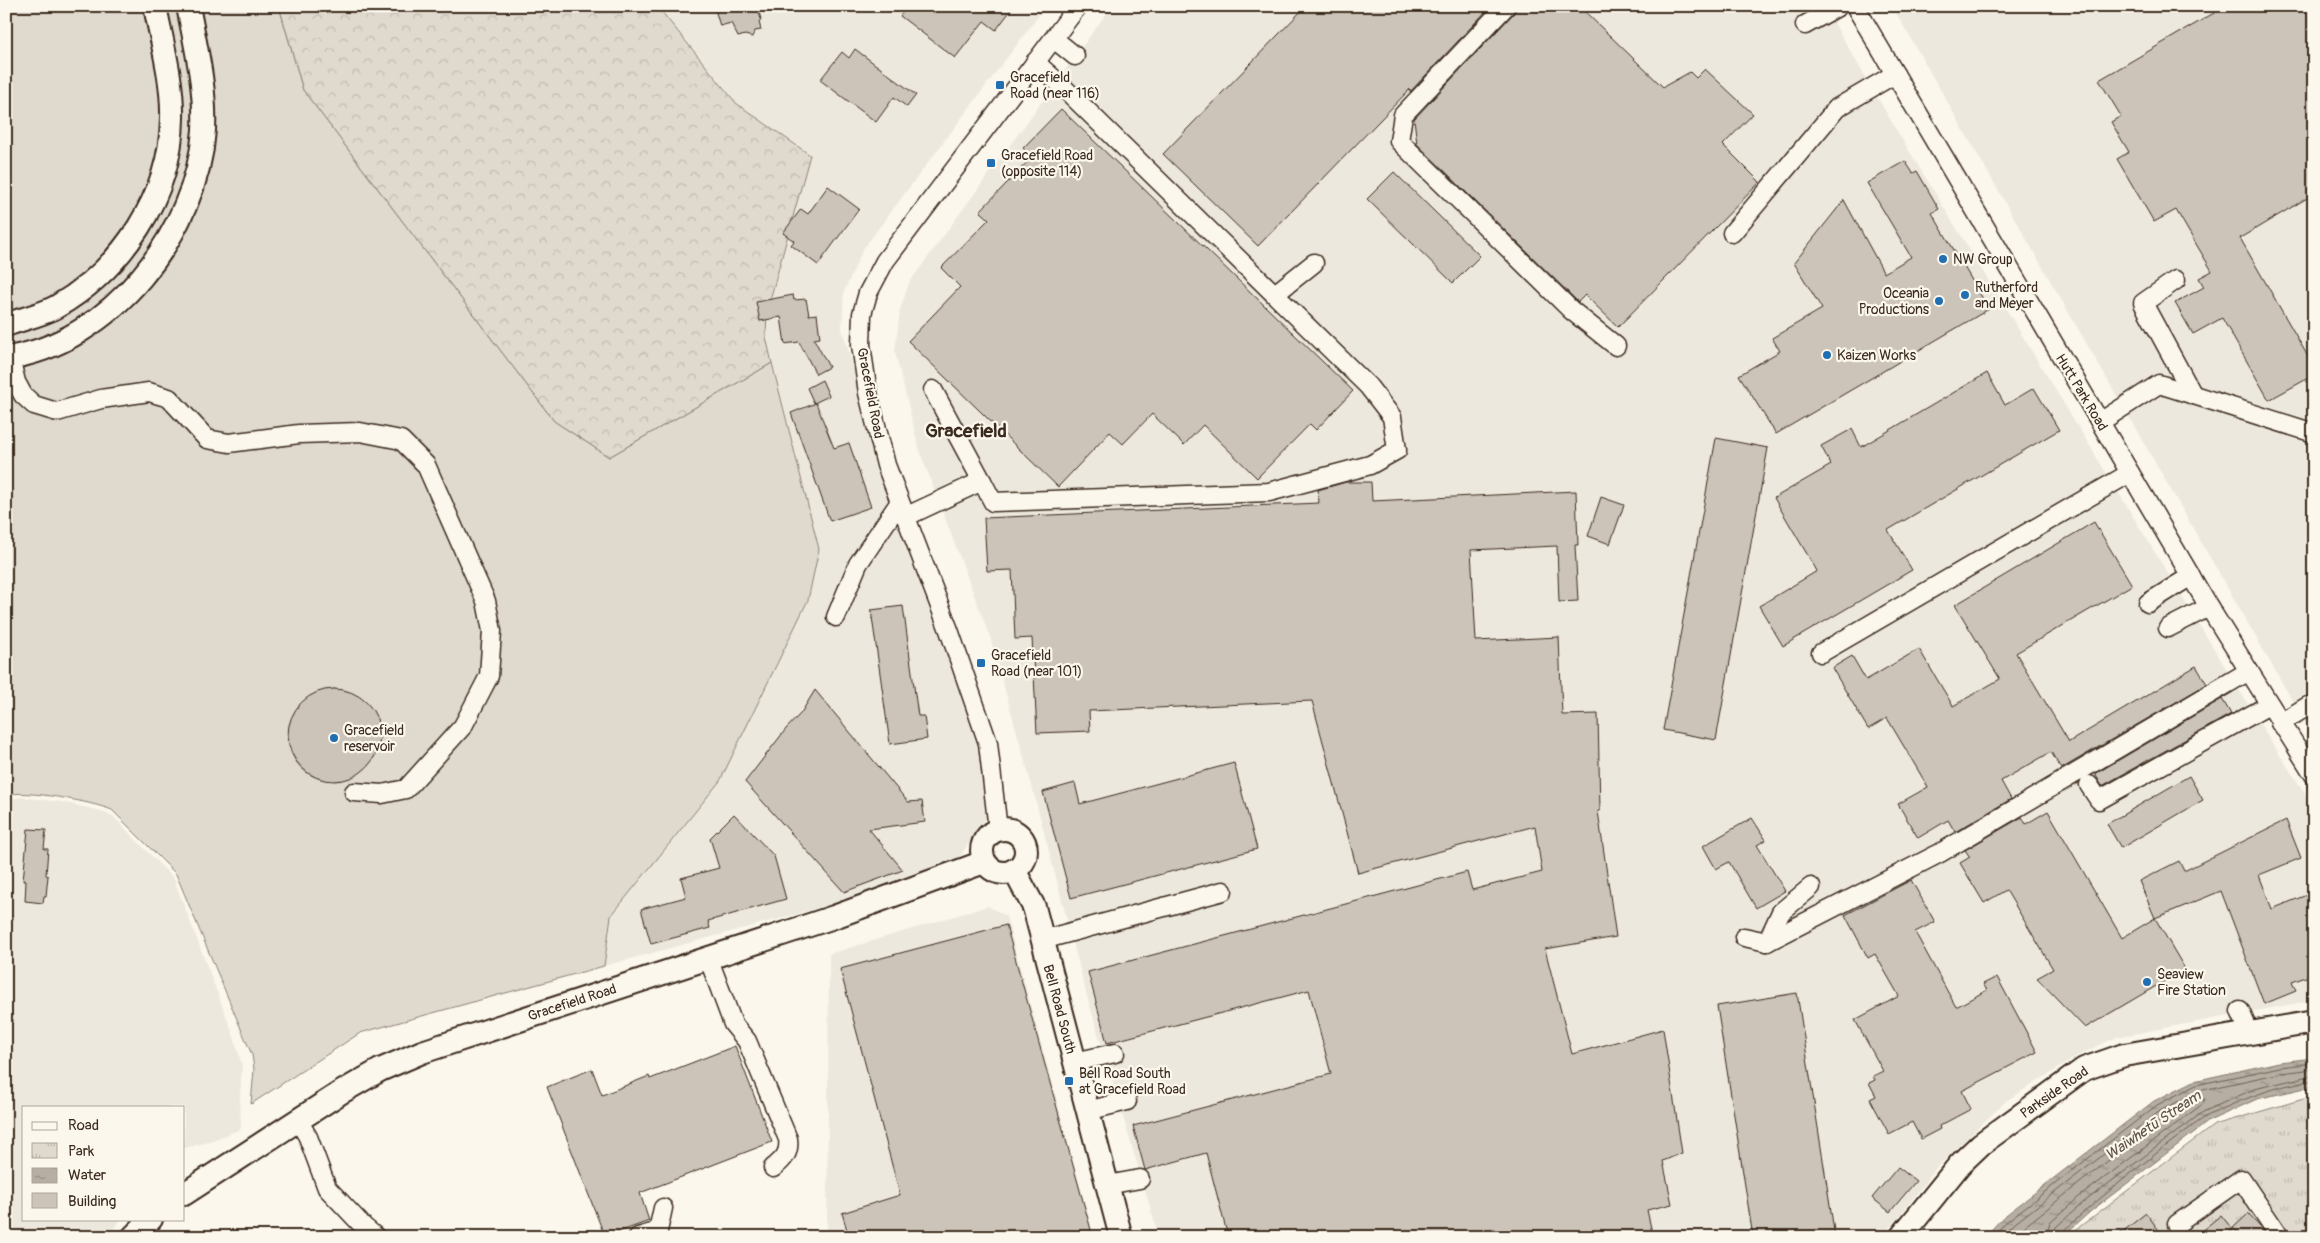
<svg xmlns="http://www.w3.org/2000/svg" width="2320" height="1243" viewBox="0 0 2320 1243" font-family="Pangolin,sans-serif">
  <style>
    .built { fill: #ede8dd }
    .green { fill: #dfd9ce; stroke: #8d8276; fill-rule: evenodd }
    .forest { fill: url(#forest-crowns); stroke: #8d8276 }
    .park { fill: url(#park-tufts); stroke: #8d8276 }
    .water { fill: url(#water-ripples); stroke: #85796d }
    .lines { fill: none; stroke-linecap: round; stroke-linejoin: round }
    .shore { stroke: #6c5f53; stroke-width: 1 }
    .building { fill: #ccc4b9; stroke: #3b2a1e }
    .minor-casing { stroke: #3b2a1e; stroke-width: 21 }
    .major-casing { stroke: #3b2a1e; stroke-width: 26 }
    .minor { stroke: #fbf7ec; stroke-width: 18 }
    .major { stroke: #fbf7ec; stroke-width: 22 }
    .poi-dot { fill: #1f6fb2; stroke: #fbf7ec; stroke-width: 2 }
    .labels { text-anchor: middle; stroke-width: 4.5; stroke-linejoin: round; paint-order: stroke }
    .poi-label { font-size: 14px; fill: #3b2a1e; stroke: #fbf7ec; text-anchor: start }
    .street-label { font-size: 14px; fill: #3b2a1e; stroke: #fbf7ec }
    .water-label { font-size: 15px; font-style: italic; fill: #605246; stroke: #fbf7ec }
    .district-label { font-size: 19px; font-weight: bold; fill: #3b2a1e; stroke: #fbf7ec }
  </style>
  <defs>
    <pattern id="forest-crowns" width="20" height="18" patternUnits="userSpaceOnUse" patternTransform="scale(1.25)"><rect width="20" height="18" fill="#dfd9ce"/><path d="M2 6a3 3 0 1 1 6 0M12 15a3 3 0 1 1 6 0" fill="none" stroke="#c0bab0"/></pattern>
    <pattern id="park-tufts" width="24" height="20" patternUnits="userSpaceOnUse" patternTransform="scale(1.25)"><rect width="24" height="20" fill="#dfd9ce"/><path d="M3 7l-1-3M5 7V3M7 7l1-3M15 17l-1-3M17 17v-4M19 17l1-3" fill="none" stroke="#c0bab0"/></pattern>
    <pattern id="water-ripples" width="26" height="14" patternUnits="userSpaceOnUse" patternTransform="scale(1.25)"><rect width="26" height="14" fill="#b6aea2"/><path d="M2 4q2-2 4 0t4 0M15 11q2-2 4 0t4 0" fill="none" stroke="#958e83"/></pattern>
  </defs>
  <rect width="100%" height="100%" fill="#fbf7ec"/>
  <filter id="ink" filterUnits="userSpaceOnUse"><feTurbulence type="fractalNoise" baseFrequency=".02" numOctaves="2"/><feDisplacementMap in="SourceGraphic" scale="10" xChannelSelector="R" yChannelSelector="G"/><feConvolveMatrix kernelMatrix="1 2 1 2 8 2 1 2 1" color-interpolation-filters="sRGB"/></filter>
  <g filter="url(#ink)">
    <g class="built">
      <path d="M 657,6 L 1046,6 L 863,249 L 844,292 L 842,329 L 865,405 L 980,731 L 989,814 L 960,856 L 934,877 L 604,966 L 611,916 L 720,781 L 808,600 L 819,549 L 766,337 L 767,311 L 810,155 L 736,103 Z"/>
      <path d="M 1112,6 L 1824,6 L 1897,131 L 2268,737 L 2314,807 L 2314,1000 L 2117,1037 L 2083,1053 L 2006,1101 L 1936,1168 L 1896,1221 L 1880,1237 L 1159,1237 L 1087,996 L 1030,779 L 990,637 L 920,452 L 895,352 L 900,310 L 909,283 Z"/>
      <path d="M 1892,6 L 2314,6 L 2314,738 Z"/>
      <path d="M 21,797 L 62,802 L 101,811 L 113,816 L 174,879 L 233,1034 L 242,1065 L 240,1099 L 241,1129 L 205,1143 L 184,1148 L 184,1107 L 24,1107 L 24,1219 L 122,1219 L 105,1237 L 6,1237 L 6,803 L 11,799 Z"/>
      <path d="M 988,906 L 1006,916 L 1094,1237 L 827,1237 L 829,954 Z"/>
    </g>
    <path class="green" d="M 6,6 L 279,6 L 303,90 L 554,421 L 609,457 L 772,363 L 819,549 L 808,600 L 720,781 L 611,916 L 604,966 L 360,1033 L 251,1104 L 254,1069 L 252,1055 L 176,874 L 112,810 C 93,802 25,789 6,795 ZM 334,689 C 399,698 390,781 331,780 C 277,779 270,696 334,689 Z"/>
    <path class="forest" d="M 279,6 L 657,6 L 736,103 L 810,155 L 767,311 L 766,337 L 772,363 L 609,457 L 554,421 L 303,90 Z"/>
    <path class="park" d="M 2314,1096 L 2314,1237 L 2066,1237 L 2214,1125 Z"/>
    <path class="water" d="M 2314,1058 L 2314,1086 L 2257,1099 L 2209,1121 L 2091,1211 L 2062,1237 L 1985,1237 L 2002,1218 L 2154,1101 L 2194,1081 L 2279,1062 Z"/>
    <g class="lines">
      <g class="shore">
        <path d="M 1992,1237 L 2006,1222 L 2157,1105 L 2196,1085 L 2280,1067 L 2314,1063"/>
        <path d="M 2000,1237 L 2010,1227 L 2160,1111 L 2198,1091 L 2281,1073 L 2314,1069"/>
        <path d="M 2011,1237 L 2164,1117 L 2200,1099 L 2204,1099 L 2204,1103 L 2079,1197 L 2050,1223 L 2046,1237"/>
        <path d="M 2053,1237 L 2056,1227 L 2084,1202 L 2203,1112 L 2254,1089 L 2314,1075"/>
        <path d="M 2060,1237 C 2061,1226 2192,1124 2209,1115 C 2241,1100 2278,1084 2314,1081"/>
      </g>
    </g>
    <g class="building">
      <path d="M 714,6 L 757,6 L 761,19 L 759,22 L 761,30 L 755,31 L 752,37 L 745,35 L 738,37 L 731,23 L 720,26 Z"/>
      <path d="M 908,6 L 1014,6 L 996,30 L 984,21 L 955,58 L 900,16 Z"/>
      <path d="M 1306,6 L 1491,6 L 1410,92 L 1410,89 L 1258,246 L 1163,154 Z"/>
      <path d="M 1516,6 L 1579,6 L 1663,87 L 1690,72 L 1696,78 L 1705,69 L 1753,114 L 1723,145 L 1760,182 L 1618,327 L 1585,295 L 1578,302 L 1417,144 L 1414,119 L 1514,13 Z"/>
      <path d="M 2226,6 L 2314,6 L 2314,194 L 2240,238 L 2314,367 L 2314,375 L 2269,400 L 2222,318 L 2193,334 L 2175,303 L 2204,287 L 2199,278 L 2212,271 L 2176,210 L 2154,222 L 2117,159 L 2129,152 L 2111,122 L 2121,116 L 2099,80 Z"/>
      <path d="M 855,49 L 916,95 L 907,107 L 894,97 L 876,122 L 820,80 L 842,52 L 849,58 Z"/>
      <path d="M 1061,109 L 1353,391 L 1316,430 L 1310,424 L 1257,478 L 1203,425 L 1184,445 L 1152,414 L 1123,444 L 1110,432 L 1058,487 L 908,341 L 960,287 L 941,268 L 989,219 L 980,211 L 1032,157 L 1023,148 Z"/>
      <path d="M 1905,161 L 1913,173 L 1917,171 L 1939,209 L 1932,213 L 1989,309 L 1776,434 L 1739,375 L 1780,351 L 1772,338 L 1822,309 L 1794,263 L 1844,200 L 1884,273 L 1911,257 L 1867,183 Z"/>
      <path d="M 1394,172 L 1480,256 L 1453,283 L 1367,199 Z"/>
      <path d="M 828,186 L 859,209 L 818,265 L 791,245 L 794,241 L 783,233 L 801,209 L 808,214 Z"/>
      <path d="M 793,295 L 794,300 L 806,299 L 809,315 L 817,314 L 820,338 L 814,339 L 829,367 L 816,374 L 799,342 L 785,344 L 781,317 L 760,321 L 756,302 Z"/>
      <path d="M 1987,373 L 2005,405 L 2034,388 L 2059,430 L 1888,530 L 1912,570 L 1783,646 L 1759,606 L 1817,571 L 1774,498 L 1831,465 L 1821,446 L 1852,429 L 1861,447 Z"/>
      <path d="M 822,380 L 829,396 L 814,403 L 807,388 Z"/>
      <path d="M 816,403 L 834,448 L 849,443 L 871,507 L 830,521 L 791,413 Z"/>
      <path d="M 1716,438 L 1768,448 L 1716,740 L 1663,730 Z"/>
      <path d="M 1346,482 L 1371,482 L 1372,501 L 1576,491 L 1578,545 L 1575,545 L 1578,601 L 1559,602 L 1557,546 L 1471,550 L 1476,641 L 1559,637 L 1562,715 L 1598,714 L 1600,811 L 1598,811 L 1616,937 L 1545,949 L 1572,1054 L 1663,1029 L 1682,1153 L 1663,1161 L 1672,1204 L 1647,1210 L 1653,1237 L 1228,1237 L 1206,1153 L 1145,1170 L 1133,1126 L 1331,1074 L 1309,990 L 1107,1043 L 1088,972 L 1467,872 L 1472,890 L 1542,872 L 1535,826 L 1358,873 L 1312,701 L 1089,711 L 1090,731 L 1037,733 L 1032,638 L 1015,639 L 1012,570 L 987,571 L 984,518 L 1319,503 L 1318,490 Z"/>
      <path d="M 1601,497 L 1624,505 L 1610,544 L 1588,536 Z"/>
      <path d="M 2094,522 L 2132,585 L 2016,653 L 2069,742 L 2196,666 L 2207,684 L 2061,769 L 2051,752 L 2001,781 L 2011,799 L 1955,832 L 1948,820 L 1918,838 L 1898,804 L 1928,787 L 1887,718 L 1868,729 L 1832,668 L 1852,656 L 1866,680 L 1919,649 L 1953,706 L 2000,679 L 1955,605 Z"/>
      <path d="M 903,606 L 918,716 L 924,716 L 927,739 L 890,744 L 871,610 Z"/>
      <circle cx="334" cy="735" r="46"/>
      <path d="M 815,690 L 908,802 L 922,801 L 925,822 L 869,829 L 903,870 L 844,892 L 745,782 L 786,729 L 801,713 Z"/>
      <path d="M 2222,699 L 2231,714 L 2102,786 L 2095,774 Z"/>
      <path d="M 1234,763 L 1257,849 L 1071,898 L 1043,792 L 1075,783 L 1080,804 Z"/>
      <path d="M 2189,776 L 2203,800 L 2121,848 L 2107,824 Z"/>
      <path d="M 2048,811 L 2122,938 L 2155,918 L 2185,969 L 2085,1028 L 2037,978 L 2053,969 L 2006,890 L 1984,903 L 1960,863 L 1970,857 L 1965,850 L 2022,817 L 2026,824 Z"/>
      <path d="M 734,814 L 774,856 L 786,899 L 708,921 L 710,928 L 651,944 L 641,909 L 686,897 L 681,878 L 719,868 L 710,838 Z"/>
      <path d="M 1752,818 L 1766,840 L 1757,845 L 1785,891 L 1756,908 L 1729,862 L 1716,869 L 1703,846 Z"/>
      <path d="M 2286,820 L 2301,858 L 2259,875 L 2272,909 L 2314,892 L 2314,974 L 2292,982 L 2296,991 L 2264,1004 L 2221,891 L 2155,918 L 2139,881 L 2179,861 L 2184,871 Z"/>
      <path d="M 28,829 L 46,830 L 44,849 L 48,849 L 46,875 L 48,876 L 46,896 L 44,896 L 43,903 L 25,901 L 26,881 L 23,881 Z"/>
      <path d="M 1911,880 L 1935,922 L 1915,932 L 1956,1007 L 1987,990 L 1983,984 L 1997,977 L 2037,1052 L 1962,1091 L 1971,1109 L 1939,1126 L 1940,1129 L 1921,1139 L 1912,1122 L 1889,1134 L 1870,1099 L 1876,1096 L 1869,1083 L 1875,1080 L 1873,1076 L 1883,1071 L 1855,1020 L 1899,996 L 1875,954 L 1868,958 L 1845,915 Z"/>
      <path d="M 1006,925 L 1093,1237 L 849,1237 L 842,1213 L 900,1195 L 840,969 Z"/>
      <path d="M 1797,993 L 1835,1237 L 1753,1237 L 1717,1006 Z"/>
      <path d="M 735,1046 L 772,1142 L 640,1193 L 649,1221 L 605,1237 L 547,1087 L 592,1069 L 602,1095 L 649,1076 L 650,1079 Z"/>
      <path d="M 1898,1167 L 1916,1181 L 1890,1212 L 1872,1198 Z"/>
      <path d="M 2146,1213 L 2164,1237 L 2116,1237 Z"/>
      <path d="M 2248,1214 L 2262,1229 L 2267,1237 L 2242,1237 L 2233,1228 Z"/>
      <path d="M 2221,1215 L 2233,1230 L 2224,1237 L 2194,1237 Z"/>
    </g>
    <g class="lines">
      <g class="minor-casing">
        <g id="minor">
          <path d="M 1506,6 L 1403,115 L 1399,141 L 1571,310 L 1616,346"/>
          <path d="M 1855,6 L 2209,607 L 2314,775"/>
          <path d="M 1805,25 L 1839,6"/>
          <path d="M 1054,39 L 1075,56"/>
          <path d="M 1732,233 L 1837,108 L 1895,74"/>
          <path d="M 2176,280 L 2143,303 L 2193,395"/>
          <path d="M 1275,294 L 1314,263"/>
          <path d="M 10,357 L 16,382 L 23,395 L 34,405 L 57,412 L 101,399 L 149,392 L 169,398 L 207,439 L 229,443 L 299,434 L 360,432 L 401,440 L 426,465 L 486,601 L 492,631 L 489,676 L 463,726 L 406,789 L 382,794 L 354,792"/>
          <path d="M 933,390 L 982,481"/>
          <path d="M 2100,422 L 2159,384 L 2314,433"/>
          <path d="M 905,517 L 982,481 L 993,502 L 1269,492 L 1370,465 L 1397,450 L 1392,417 L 1368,386 L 1062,86 L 1035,62"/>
          <path d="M 2148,603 L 2191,576"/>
          <path d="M 836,617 L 858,564 L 899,503"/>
          <path d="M 2168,628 L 2209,607"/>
          <path d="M 1821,653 L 2130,473"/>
          <path d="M 2280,723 L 2308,706 L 2314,707"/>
          <path d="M 2089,785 L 2099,800 L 2269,705"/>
          <path d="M 998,830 L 988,743 L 949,630 L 886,465 L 868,393 L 861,345 L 862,314 L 868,293 L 885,261 L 1078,6"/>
          <path d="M 1744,937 L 1767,942 L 1940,853 L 2249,671"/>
          <path d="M 1042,940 L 1223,891"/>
          <path d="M 1767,942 L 1781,912 L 1811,887"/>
          <path d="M 708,957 L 733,1024 L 747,1041 L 788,1139 C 790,1153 784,1159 773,1168"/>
          <path d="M 2240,1011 L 2250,1034"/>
          <path d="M 1074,1062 L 1115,1053"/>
          <path d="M 1087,1111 L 1127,1101"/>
          <path d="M 298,1120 L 308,1137 L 327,1188 L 364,1227 L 376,1237"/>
          <path d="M 1107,1185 L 1140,1179"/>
          <path d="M 2177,1224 L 2241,1179 L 2280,1237"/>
          <path d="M 638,1237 L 658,1231 L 663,1208"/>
        </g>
      </g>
      <g class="major-casing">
        <g id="major">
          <path d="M 6,325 C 22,319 41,315 56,307 C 122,269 171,196 172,118 C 173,81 162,43 155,6"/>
          <path d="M 6,358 C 111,344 197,232 204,130 C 206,88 196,48 188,6"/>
          <circle cx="1004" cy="851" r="22"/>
          <path d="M 1014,870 L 1034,907 L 1121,1237"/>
          <path d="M 184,1194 L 340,1093 L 380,1070 L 422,1052 L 834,917 L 984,862"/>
          <path d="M 133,1237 L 151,1219"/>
          <path d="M 1901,1237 L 1960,1164 L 1981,1144 L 2084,1069 L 2124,1055 L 2314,1022"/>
        </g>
      </g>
      <use href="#minor" class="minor"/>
      <use href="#major" class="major"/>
    </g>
  </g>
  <g class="poi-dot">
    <rect x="995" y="80" width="10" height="10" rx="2.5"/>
    <rect x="986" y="158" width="10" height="10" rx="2.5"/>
    <circle cx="1943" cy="259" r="5"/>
    <circle cx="1965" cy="295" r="5"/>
    <circle cx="1939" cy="301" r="5"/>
    <circle cx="1827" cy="355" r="5"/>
    <rect x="976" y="658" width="10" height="10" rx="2.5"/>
    <circle cx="334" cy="738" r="5"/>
    <circle cx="2147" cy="982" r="5"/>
    <rect x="1064" y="1076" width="10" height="10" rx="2.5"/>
  </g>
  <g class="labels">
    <g class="poi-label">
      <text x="1010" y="82">Gracefield<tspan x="1010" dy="16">Road (near 116)</tspan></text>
      <text x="1001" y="160">Gracefield Road<tspan x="1001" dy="16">(opposite 114)</tspan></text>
      <text x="1953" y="264">NW Group</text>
      <text x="1975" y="292">Rutherford<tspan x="1975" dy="16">and Meyer</tspan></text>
      <text x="1929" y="298" text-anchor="end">Oceania<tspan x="1929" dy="16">Productions</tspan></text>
      <text x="1837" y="360">Kaizen Works</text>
      <text x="991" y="660">Gracefield<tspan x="991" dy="16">Road (near 101)</tspan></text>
      <text x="344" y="735">Gracefield<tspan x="344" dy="16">reservoir</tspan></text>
      <text x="2157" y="979">Seaview<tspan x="2157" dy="16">Fire Station</tspan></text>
      <text x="1079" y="1078">Bell Road South<tspan x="1079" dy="16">at Gracefield Road</tspan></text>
    </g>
    <g class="street-label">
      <text transform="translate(2082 392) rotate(59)" y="5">Hutt Park Road</text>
      <text transform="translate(871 393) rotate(79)" y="5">Gracefield Road</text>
      <text transform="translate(572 1002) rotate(-18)" y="5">Gracefield Road</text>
      <text transform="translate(1060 1009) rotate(75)" y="5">Bell Road South</text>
      <text transform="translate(2054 1092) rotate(-35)" y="5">Parkside Road</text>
    </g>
    <g class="water-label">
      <text transform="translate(2153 1125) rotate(-34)" y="5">Waiwhetū Stream</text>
    </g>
    <g class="district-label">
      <text x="966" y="437">Gracefield</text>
    </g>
  </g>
  <rect width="2320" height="1243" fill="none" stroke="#fbf7ec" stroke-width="25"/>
  <rect x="12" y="12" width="2295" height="1218" fill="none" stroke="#3b2a1e" stroke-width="2" filter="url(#ink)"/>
  <rect x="22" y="1106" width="162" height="115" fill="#fbf7ec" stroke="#aea59a"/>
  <rect x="32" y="1122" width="25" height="8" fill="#fbf7ec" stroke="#aea59a"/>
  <text x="68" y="1130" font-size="15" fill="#3b2a1e">Road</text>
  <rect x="32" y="1143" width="25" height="15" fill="url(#park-tufts)" stroke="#aea59a"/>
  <text x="68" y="1156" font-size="15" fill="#3b2a1e">Park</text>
  <rect x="32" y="1168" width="25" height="15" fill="url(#water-ripples)" stroke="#aea59a"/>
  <text x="68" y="1180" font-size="15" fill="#3b2a1e">Water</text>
  <rect x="32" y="1193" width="25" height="15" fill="#ccc4b9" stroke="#aea59a"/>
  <text x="68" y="1206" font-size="15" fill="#3b2a1e">Building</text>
</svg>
